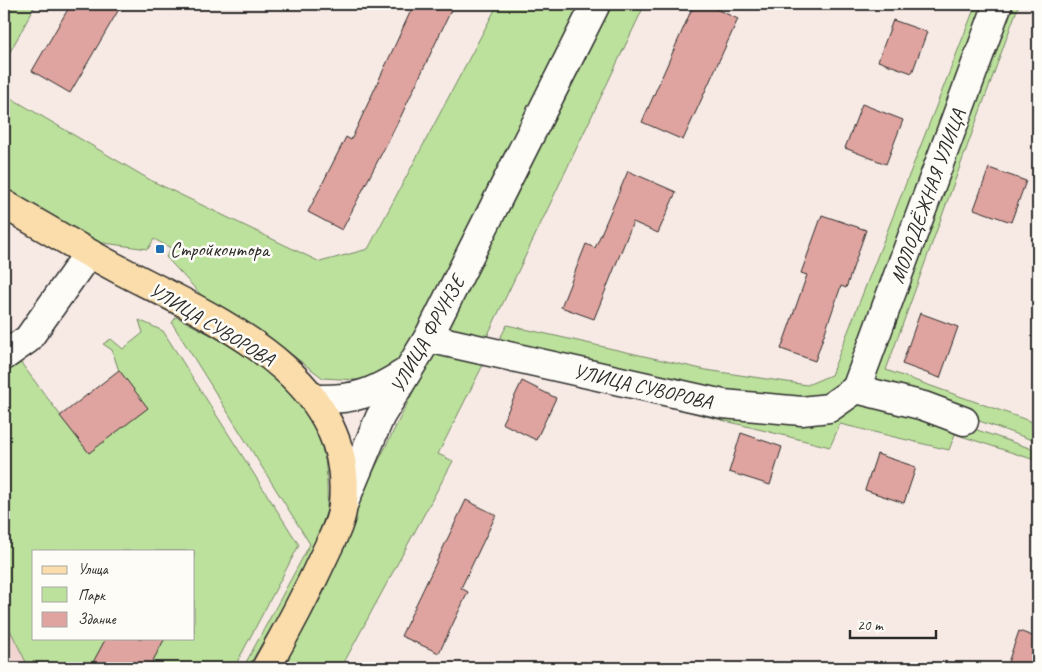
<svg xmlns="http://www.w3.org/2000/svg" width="1042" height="672" viewBox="0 0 1042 672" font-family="Caveat,sans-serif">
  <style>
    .built { fill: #f0d5d0 }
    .green { fill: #bce19c; stroke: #748664; fill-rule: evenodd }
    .building { fill: #dfa49f; stroke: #2b2b2b }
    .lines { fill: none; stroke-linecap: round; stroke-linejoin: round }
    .minor-casing { stroke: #2b2b2b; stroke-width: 31 }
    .major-casing { stroke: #2b2b2b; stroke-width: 31 }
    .minor { stroke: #fdfcf7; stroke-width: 28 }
    .major { stroke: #faddab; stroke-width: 28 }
    .poi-dot { fill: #1f6fb2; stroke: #fdfcf7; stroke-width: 2 }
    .labels { text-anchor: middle; stroke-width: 5; stroke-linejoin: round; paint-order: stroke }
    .street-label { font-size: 20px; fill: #2b2b2b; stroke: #fdfcf7 }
    .poi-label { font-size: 20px; fill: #2b2b2b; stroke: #fdfcf7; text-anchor: start }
  </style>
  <rect width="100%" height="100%" fill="#f7eae5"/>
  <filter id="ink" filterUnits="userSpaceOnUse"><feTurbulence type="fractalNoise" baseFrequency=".02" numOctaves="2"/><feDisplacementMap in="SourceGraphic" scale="10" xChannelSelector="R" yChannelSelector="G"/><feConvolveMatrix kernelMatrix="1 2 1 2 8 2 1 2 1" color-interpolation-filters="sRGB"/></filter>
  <g filter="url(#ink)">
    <path class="built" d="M 4,618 L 15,637 L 29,668 L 4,668 Z"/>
    <g class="green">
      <path d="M 4,4 L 36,4 L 4,63 Z"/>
      <path d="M 498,4 L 584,4 L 418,333 L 400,359 L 378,373 L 357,380 L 323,378 L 280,346 L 204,298 L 166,257 L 171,248 L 154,239 L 148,249 L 96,242 L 4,190 L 4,94 L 152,181 L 320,262 L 368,249 Z"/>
      <path d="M 611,4 L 645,4 L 484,343 L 458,337 L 448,328 Z"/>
      <path d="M 976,4 L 991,4 L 849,384 L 826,401 L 727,396 L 497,344 L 507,325 L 706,370 L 807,385 L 831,375 Z"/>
      <path d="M 1005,4 L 1019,4 L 886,370 L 1038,424 L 1038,442 L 926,402 L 868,387 Z"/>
      <path d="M 176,317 C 244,351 328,398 327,485 C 327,495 328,506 326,516 C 312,565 273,622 248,668 L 243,668 L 310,544 L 172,323 Z"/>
      <path d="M 139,320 L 163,331 L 299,545 L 234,668 L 29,668 L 4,618 L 4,373 L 21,363 L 64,420 L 119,371 L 112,350 L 103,344 L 111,339 L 123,349 L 143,333 ZM 34,551 L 194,551 L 194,638 L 34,638 Z"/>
      <path d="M 453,349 L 724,409 C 751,412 809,423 833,414 C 841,411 850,401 858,396 L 922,411 L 1038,451 L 1038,461 L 955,434 L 949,450 L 840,424 L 830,447 L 485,361 L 438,454 L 453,461 L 341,668 L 283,668 L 323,594 L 347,539 L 355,508 L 433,352 Z"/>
    </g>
    <g class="building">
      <path d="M 71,4 L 122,4 L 70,93 L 32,71 Z"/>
      <path d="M 414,4 L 454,4 L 401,116 L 342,230 L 308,212 L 346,137 L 351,140 Z"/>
      <path d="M 694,4 L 705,4 L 738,19 L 683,140 L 642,122 Z"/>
      <path d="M 893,20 L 927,32 L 912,73 L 878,61 Z"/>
      <path d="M 862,104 L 903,120 L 886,164 L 845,148 Z"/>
      <path d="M 989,168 L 1026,181 L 1011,222 L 974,209 Z"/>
      <path d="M 628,171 L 676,192 L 658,233 L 633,222 L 594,319 L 561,307 L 586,244 L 595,248 Z"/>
      <path d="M 822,215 L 866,230 L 846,288 L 841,286 L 815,361 L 781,349 L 807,275 L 801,273 Z"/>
      <path d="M 920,313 L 958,327 L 940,378 L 902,364 Z"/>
      <path d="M 119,370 L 148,408 L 89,453 L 60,416 Z"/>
      <path d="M 522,381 L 556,398 L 536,440 L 502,423 Z"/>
      <path d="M 741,433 L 782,447 L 770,485 L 729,472 Z"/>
      <path d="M 877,454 L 916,467 L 904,503 L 865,490 Z"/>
      <path d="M 466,500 L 496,515 L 461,588 L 468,592 L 439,653 L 401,636 Z"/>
      <path d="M 1019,631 L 1038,638 L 1038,668 L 1006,668 Z"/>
      <path d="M 106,638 L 165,638 L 149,668 L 90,668 Z"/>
    </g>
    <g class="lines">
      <g class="minor-casing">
        <g id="minor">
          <path d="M 428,338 L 723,404 L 802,411 L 829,408 L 856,389"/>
          <path d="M 4,356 L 28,339 L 88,254"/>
          <path d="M 856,389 L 998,4"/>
          <path d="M 856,389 L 924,406 L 964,421"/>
          <path d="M 314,399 C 356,400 371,394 406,372"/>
          <path d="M 343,505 L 380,417 L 428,338 L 596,4"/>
        </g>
      </g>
      <g class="major-casing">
        <path id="major" d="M 4,204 C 43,227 82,250 122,271 C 216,320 355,376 343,504 C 342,521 332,539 325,554 C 307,593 287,631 266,668"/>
      </g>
      <use href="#minor" class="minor"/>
      <use href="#major" class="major"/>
    </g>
  </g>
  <rect class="poi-dot" x="155" y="244" width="10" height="10" rx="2.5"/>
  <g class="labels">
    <g class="street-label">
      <text transform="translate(927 196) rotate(-70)" y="7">МОЛОДЁЖНАЯ УЛИЦА</text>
      <text transform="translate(212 324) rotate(31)" y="7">УЛИЦА СУВОРОВА</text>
      <text transform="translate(427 334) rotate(-61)" y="7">УЛИЦА ФРУНЗЕ</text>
      <text transform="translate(643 386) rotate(13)" y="7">УЛИЦА СУВОРОВА</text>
    </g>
    <g class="poi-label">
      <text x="170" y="256">Стройконтора</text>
    </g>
  </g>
  <rect width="1042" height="672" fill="none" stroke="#fdfcf7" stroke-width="20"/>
  <rect x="10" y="10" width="1022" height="652" fill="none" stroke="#2b2b2b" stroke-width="2" filter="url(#ink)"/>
  <rect x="32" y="550" width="162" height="90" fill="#fdfcf7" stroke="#a9a8a5"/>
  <rect x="42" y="566" width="25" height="8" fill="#faddab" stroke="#a9a8a5"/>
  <text x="78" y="574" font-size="15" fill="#2b2b2b">Улица</text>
  <rect x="42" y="587" width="25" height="15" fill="#bce19c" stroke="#a9a8a5"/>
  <text x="78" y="600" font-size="15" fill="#2b2b2b">Парк</text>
  <rect x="42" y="612" width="25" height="15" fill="#dfa49f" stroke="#a9a8a5"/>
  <text x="78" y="624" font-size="15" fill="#2b2b2b">Здание</text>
  <path d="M850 630v8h86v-8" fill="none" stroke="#2b2b2b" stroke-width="2.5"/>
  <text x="857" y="630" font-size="15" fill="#2b2b2b" stroke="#fdfcf7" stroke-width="4" paint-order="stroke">20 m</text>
</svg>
